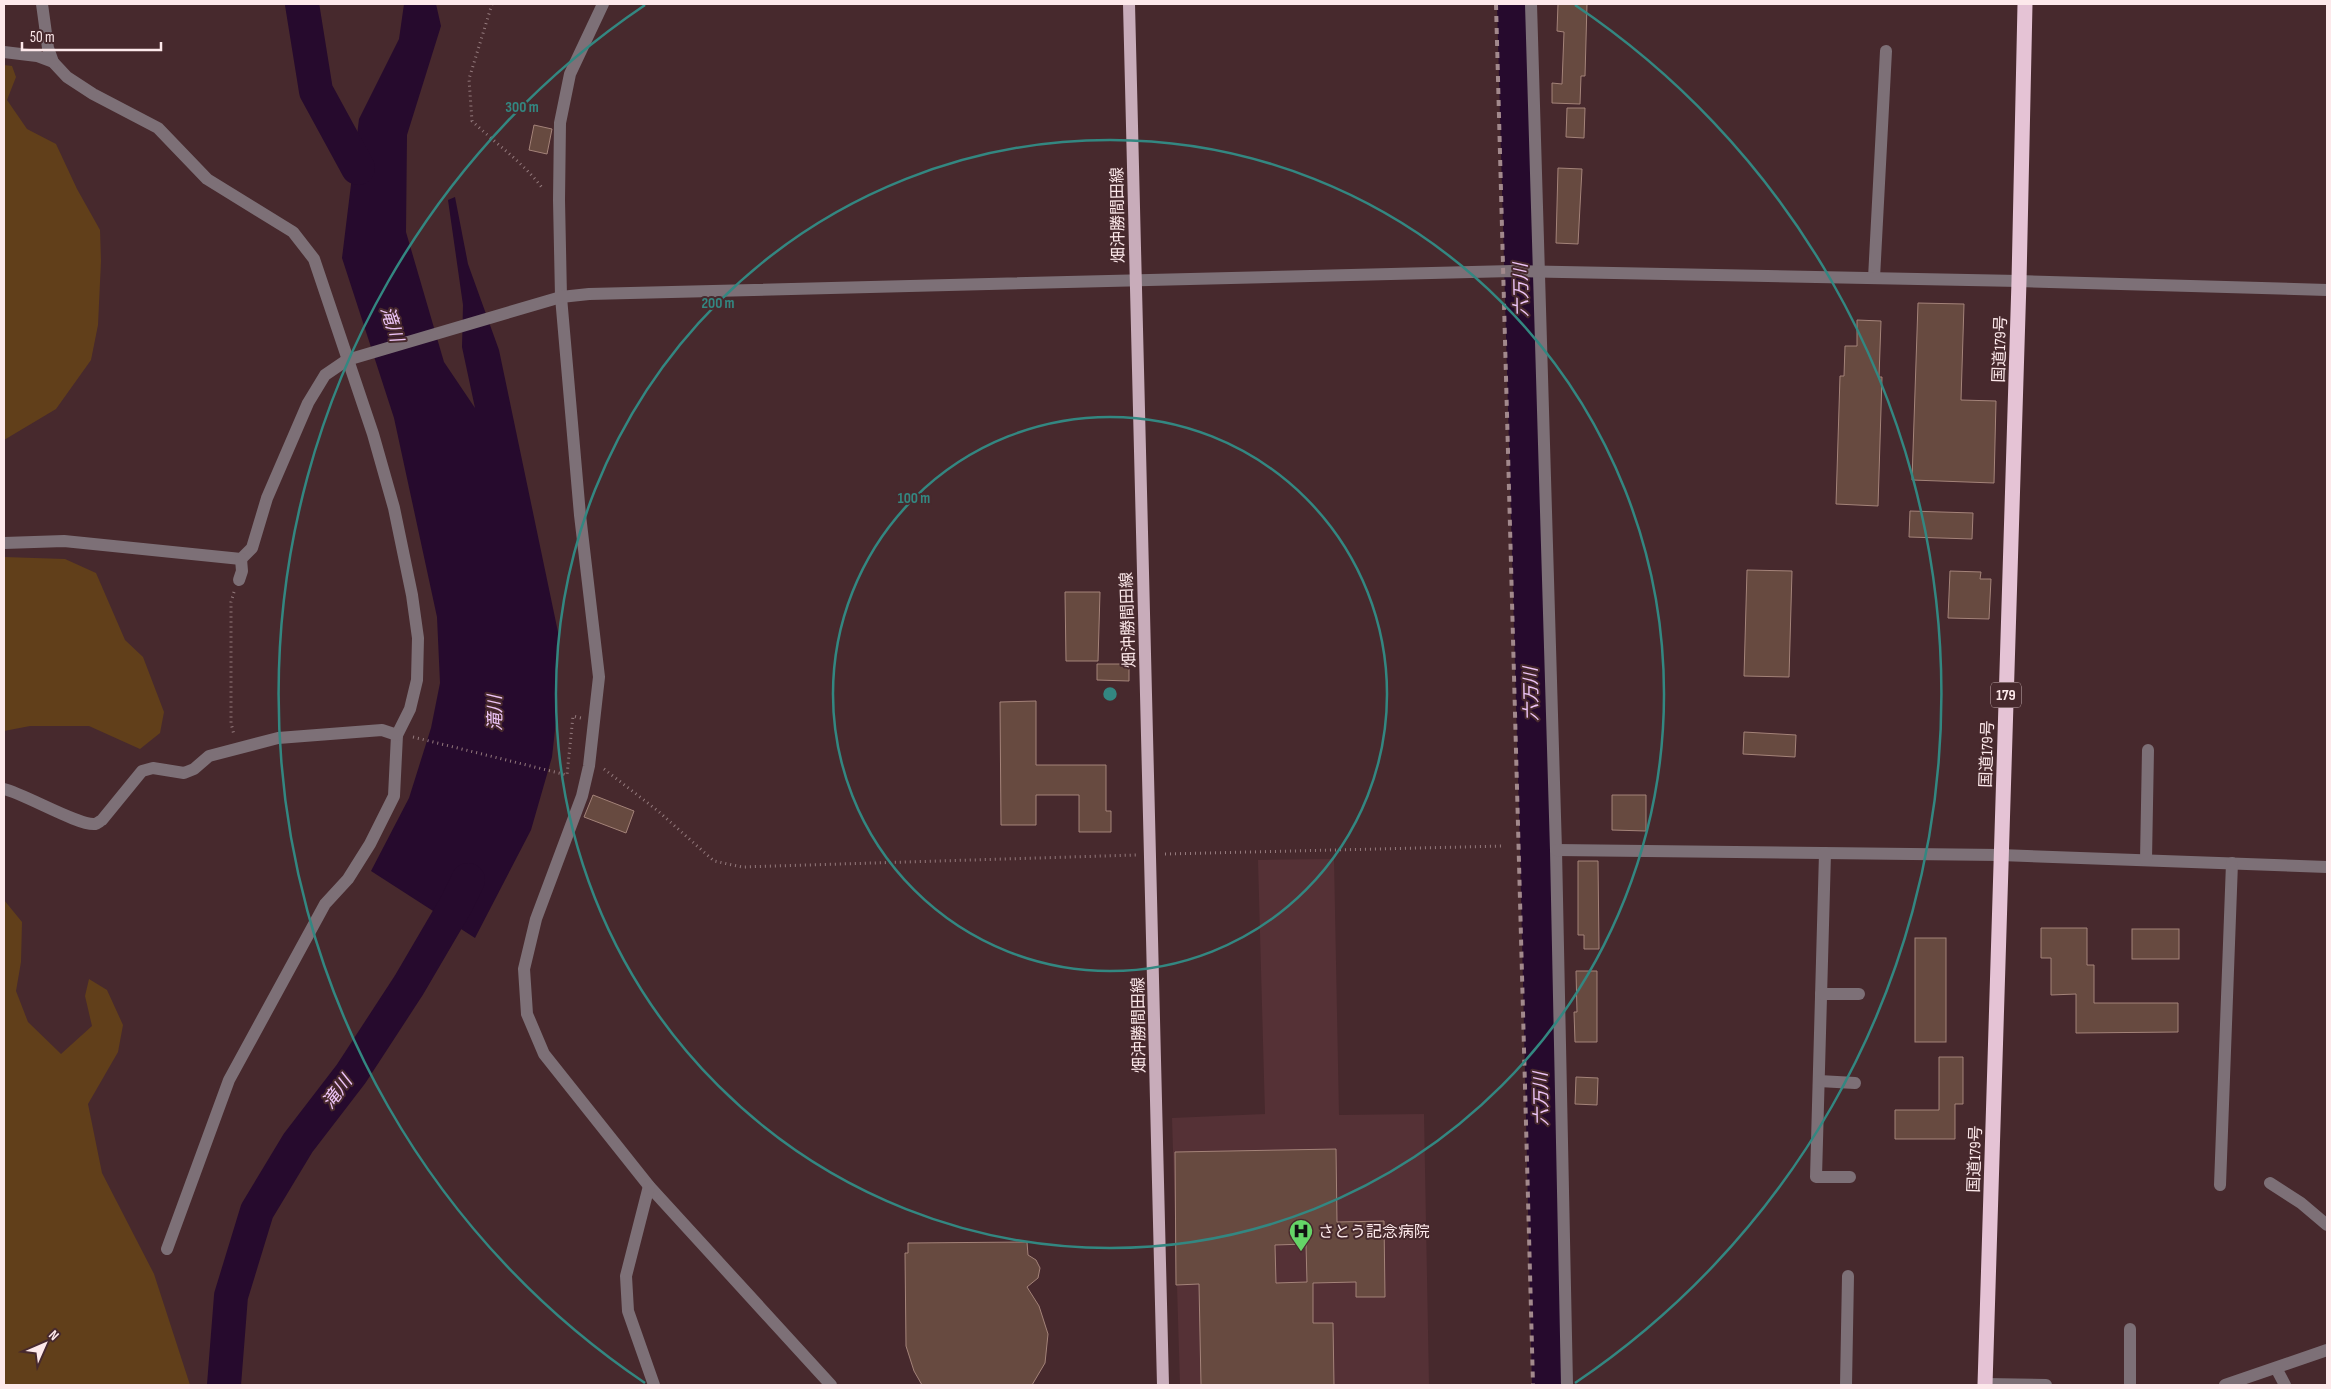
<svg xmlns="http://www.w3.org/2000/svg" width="2331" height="1389" viewBox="0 0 2331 1389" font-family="'Sofia Sans Condensed','Noto Sans JP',sans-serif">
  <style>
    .built { fill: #553136 }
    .green { fill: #613f1a }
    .water { fill: #260a2d }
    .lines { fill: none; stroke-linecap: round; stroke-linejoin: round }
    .river { stroke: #260a2d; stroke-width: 34 }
    .building { fill: #674a40; stroke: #a48379; fill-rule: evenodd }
    .path { stroke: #947a7d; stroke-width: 3; stroke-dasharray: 1 4; stroke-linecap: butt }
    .minor { stroke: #7d7077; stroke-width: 12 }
    .major { stroke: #c8acba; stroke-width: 12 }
    .highway { stroke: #e5c3d5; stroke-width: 15 }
    .rail { stroke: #a2898c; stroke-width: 4; stroke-dasharray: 6 6; stroke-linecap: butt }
    .ring { fill: none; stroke: #338781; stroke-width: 2.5 }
    .labels { text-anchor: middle; stroke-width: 4; stroke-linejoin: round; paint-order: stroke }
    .shield { fill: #47292d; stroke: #c6afb2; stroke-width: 1 }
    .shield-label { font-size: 15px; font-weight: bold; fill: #fde9eb }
    .street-label { font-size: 16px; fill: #fde9eb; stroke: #47292d }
    .poi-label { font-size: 16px; fill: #fde9eb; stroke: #47292d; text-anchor: start }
    .water-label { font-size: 18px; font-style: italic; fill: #edc4f7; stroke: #47292d }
    .centre { fill: #338781; stroke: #47292d; stroke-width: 2.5 }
    .ring-label { font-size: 15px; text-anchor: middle; font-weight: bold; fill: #338781; stroke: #47292d; stroke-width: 4; stroke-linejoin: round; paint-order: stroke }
  </style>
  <rect width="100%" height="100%" fill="#47292d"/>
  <path class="built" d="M 1334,859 L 1339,1115 L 1424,1114 L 1429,1385 L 1180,1385 L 1172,1118 L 1265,1114 L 1258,860 Z"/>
  <g class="green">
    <path d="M 4,65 L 12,66 L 16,77 L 7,100 L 27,129 L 56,144 L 77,189 L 100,230 L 101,261 L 98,325 L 91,360 L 56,409 L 4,440 Z"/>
    <path d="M 4,557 L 65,559 L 96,573 L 125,640 L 143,657 L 164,712 L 160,733 L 140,749 L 89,726 L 30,726 L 4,731 Z"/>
    <path d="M 4,900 L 22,922 L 21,962 L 16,991 L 28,1022 L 61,1054 L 92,1026 L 85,996 L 89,979 L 107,990 L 123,1025 L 118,1052 L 88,1104 L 102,1173 L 154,1274 L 190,1385 L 4,1385 Z"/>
  </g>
  <path class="water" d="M 404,4 L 436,4 L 441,26 L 407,135 L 406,232 L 444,362 L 475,408 L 462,347 L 463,305 L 448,200 L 455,197 L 468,264 L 499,350 L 558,632 L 557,712 L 552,757 L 531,830 L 475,938 L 371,871 L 409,798 L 431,728 L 440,683 L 437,617 L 394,418 L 342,258 L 359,119 L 399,39 Z"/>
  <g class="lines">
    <g class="river">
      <path d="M 302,4 L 316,91 L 358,168"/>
      <path d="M 1514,4 L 1537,850 L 1549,1385"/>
      <path d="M 224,1385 L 231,1296 L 257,1211 L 298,1143 L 351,1074 L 409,985 L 457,903 L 468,880"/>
    </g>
  </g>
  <g class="building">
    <path d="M 1558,4 L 1587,4 L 1585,76 L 1581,76 L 1580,104 L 1552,103 L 1552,83 L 1562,84 L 1564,32 L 1557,31 Z"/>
    <path d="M 1567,108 L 1585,108 L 1584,138 L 1566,137 Z"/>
    <path d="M 534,125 L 552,129 L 547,154 L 529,150 Z"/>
    <path d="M 1558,168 L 1582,169 L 1578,244 L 1556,243 Z"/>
    <path d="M 1918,303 L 1964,304 L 1961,400 L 1996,401 L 1994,483 L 1912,480 Z"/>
    <path d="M 1857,320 L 1881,321 L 1879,377 L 1882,377 L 1878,506 L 1836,504 L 1840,376 L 1844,376 L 1845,346 L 1857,346 Z"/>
    <path d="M 1910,511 L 1973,513 L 1972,539 L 1909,537 Z"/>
    <path d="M 1747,570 L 1792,571 L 1789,677 L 1744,676 Z"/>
    <path d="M 1950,571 L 1981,572 L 1980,579 L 1991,579 L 1989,619 L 1948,618 Z"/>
    <path d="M 1065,592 L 1100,592 L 1098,661 L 1066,661 Z"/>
    <path d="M 1097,664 L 1129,664 L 1129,681 L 1097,680 Z"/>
    <path d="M 1036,701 L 1036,765 L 1106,765 L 1106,811 L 1111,811 L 1111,832 L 1079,832 L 1079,795 L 1036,795 L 1036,825 L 1001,825 L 1000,702 Z"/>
    <path d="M 1744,732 L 1796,735 L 1795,757 L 1743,754 Z"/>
    <path d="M 593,795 L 634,811 L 626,833 L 584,817 Z"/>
    <path d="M 1612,795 L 1646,795 L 1646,831 L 1612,830 Z"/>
    <path d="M 1578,861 L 1598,861 L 1599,949 L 1584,949 L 1584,935 L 1578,935 Z"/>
    <path d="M 2041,928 L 2087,928 L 2087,965 L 2094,965 L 2094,1003 L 2178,1003 L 2178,1032 L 2076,1033 L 2076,994 L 2051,995 L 2051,958 L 2041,958 Z"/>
    <rect x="2132" y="929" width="47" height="30"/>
    <rect x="1915" y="938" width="31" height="104"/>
    <path d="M 1576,971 L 1597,971 L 1597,1042 L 1575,1042 L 1574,1012 L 1577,1012 Z"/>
    <path d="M 1939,1057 L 1963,1057 L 1963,1104 L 1955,1104 L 1955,1139 L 1895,1139 L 1895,1110 L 1939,1110 Z"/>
    <path d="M 1576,1077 L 1598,1078 L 1597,1105 L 1575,1104 Z"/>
    <path d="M 1336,1149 L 1337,1222 L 1384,1221 L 1385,1297 L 1356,1297 L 1356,1282 L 1313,1283 L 1313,1323 L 1333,1323 L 1334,1385 L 1201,1385 L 1199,1284 L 1176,1285 L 1175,1152 ZM 1306,1244 L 1307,1282 L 1276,1283 L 1275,1245 Z"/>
    <path d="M 1027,1242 L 1028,1255 L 1036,1260 L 1040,1268 L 1038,1278 L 1027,1287 L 1039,1306 L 1048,1334 L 1045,1363 L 1032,1385 L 922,1385 L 914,1371 L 906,1346 L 905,1253 L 908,1253 L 908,1243 Z"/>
  </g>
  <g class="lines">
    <g class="path">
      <path d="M 492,4 L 469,79 L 472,121 C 496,144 523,162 543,189"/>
      <path d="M 234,592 L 231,602 L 231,723 L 234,735"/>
      <path d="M 413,737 L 567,775 L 573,716 L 581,718"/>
      <path d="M 604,769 L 658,811 L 714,861 L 742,867 L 1136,855"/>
      <path d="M 1165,854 L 1504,846"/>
    </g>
    <g class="minor">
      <path d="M 42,4 L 48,48 L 53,62 L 67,77 L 93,94 L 158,128 L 207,179 L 293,232 L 314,259 L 373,434 L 394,508 L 412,595 L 418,638 L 417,680 L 410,709 L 397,735 L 394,796 L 370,844 L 348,879 L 325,904 L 229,1080 L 167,1249"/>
      <path d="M 603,4 L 570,74 L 560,123 L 559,200 L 561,297 L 580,515 L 599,677 L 589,766 L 582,796 L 536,919 L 524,969 L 527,1014 L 544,1054 L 649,1186 L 831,1385"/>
      <path d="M 1531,4 L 1556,850 L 1567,1385"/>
      <path d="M 4,52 L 37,56 L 53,62"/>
      <path d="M 1874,278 L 1886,51"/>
      <path d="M 4,543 L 64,541 L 241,559 L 252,548 L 267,498 L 308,403 L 325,375 L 347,360 L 561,297 L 589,294 L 1512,271 L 2019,281 L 2327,290"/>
      <path d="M 239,580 L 242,571 L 241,559"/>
      <path d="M 4,789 C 25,794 79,826 95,824 C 98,823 100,821 102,820 L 142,771 L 153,768 L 184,773 L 194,769 L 209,756 L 278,738 L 382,730 L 397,735"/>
      <path d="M 1556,850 L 2000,855 L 2327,867"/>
      <path d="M 1825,853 L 1816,1177 L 1850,1177"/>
      <path d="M 2146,860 L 2148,750"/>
      <path d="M 1821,994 L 1859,994"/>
      <path d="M 1819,1081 L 1855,1083"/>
      <path d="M 2270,1183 L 2301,1203 L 2327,1225"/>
      <path d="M 2220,1185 L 2232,863"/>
      <path d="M 649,1186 L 626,1276 L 628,1311 L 654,1385"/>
      <path d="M 2276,1368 L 2285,1385"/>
      <path d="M 1985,1384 L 2046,1385"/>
      <path d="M 1846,1385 L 1848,1276"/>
      <path d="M 2130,1385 L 2130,1329"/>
      <path d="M 2225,1385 L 2327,1350"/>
    </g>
    <path class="major" d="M 1129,4 L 1163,1385"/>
    <path class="highway" d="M 1985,1385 L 2019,281 L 2025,4"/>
    <path class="rail" d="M 1496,4 L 1533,1385"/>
  </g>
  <g class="ring">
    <circle cx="1110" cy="694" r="277"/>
    <circle cx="1110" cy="694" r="554"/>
    <path d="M645 1383A831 831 0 0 1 645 5M1575 5A831 831 0 0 1 1575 1383"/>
  </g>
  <defs>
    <g id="hospital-pin" transform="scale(1.25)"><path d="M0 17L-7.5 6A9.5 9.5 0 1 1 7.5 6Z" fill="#65d467" stroke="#47292d"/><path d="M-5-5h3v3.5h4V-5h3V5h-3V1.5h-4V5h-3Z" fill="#111"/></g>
  </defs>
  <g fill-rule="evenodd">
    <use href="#hospital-pin" x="1301" y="1231"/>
  </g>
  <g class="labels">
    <rect class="shield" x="1991" y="682.5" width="30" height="25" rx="4"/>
    <g class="shield-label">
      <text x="2006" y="700">179</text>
    </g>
    <g class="street-label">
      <text transform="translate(1117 215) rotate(-91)" y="6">畑沖勝間田線</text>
      <text transform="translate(1999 349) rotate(-88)" y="6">国道179号</text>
      <text transform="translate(1127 620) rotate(-92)" y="6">畑沖勝間田線</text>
      <text transform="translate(1986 754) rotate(-88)" y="6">国道179号</text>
      <text transform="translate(1138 1025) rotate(-91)" y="6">畑沖勝間田線</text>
      <text transform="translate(1974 1159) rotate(-88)" y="6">国道179号</text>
    </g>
    <g class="poi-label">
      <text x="1318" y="1237">さとう記念病院</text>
    </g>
    <g class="water-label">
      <text transform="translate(1521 290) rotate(-91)" y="6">六万川</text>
      <text transform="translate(392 324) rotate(72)" y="6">滝川</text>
      <text transform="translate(1531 694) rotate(-91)" y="6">六万川</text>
      <text transform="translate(495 713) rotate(-91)" y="6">滝川</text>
      <text transform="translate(337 1092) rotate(-53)" y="6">滝川</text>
      <text transform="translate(1541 1099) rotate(-91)" y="6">六万川</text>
    </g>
  </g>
  <circle cx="1110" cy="694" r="8" class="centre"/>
  <g class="ring-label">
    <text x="522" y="112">300 m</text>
    <text x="718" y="308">200 m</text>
    <text x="914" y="503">100 m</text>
  </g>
  <rect width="2331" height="1389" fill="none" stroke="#fde9eb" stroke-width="10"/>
  <g transform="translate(45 1344) rotate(45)" stroke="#47292d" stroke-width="4" paint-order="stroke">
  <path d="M0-4L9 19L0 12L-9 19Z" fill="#fde9eb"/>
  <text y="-8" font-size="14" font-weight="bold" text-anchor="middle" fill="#fde9eb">N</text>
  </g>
  <path d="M22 42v8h139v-8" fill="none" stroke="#fde9eb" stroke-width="2.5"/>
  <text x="30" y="42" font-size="15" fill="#fde9eb" stroke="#47292d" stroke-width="4" paint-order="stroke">50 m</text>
</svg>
